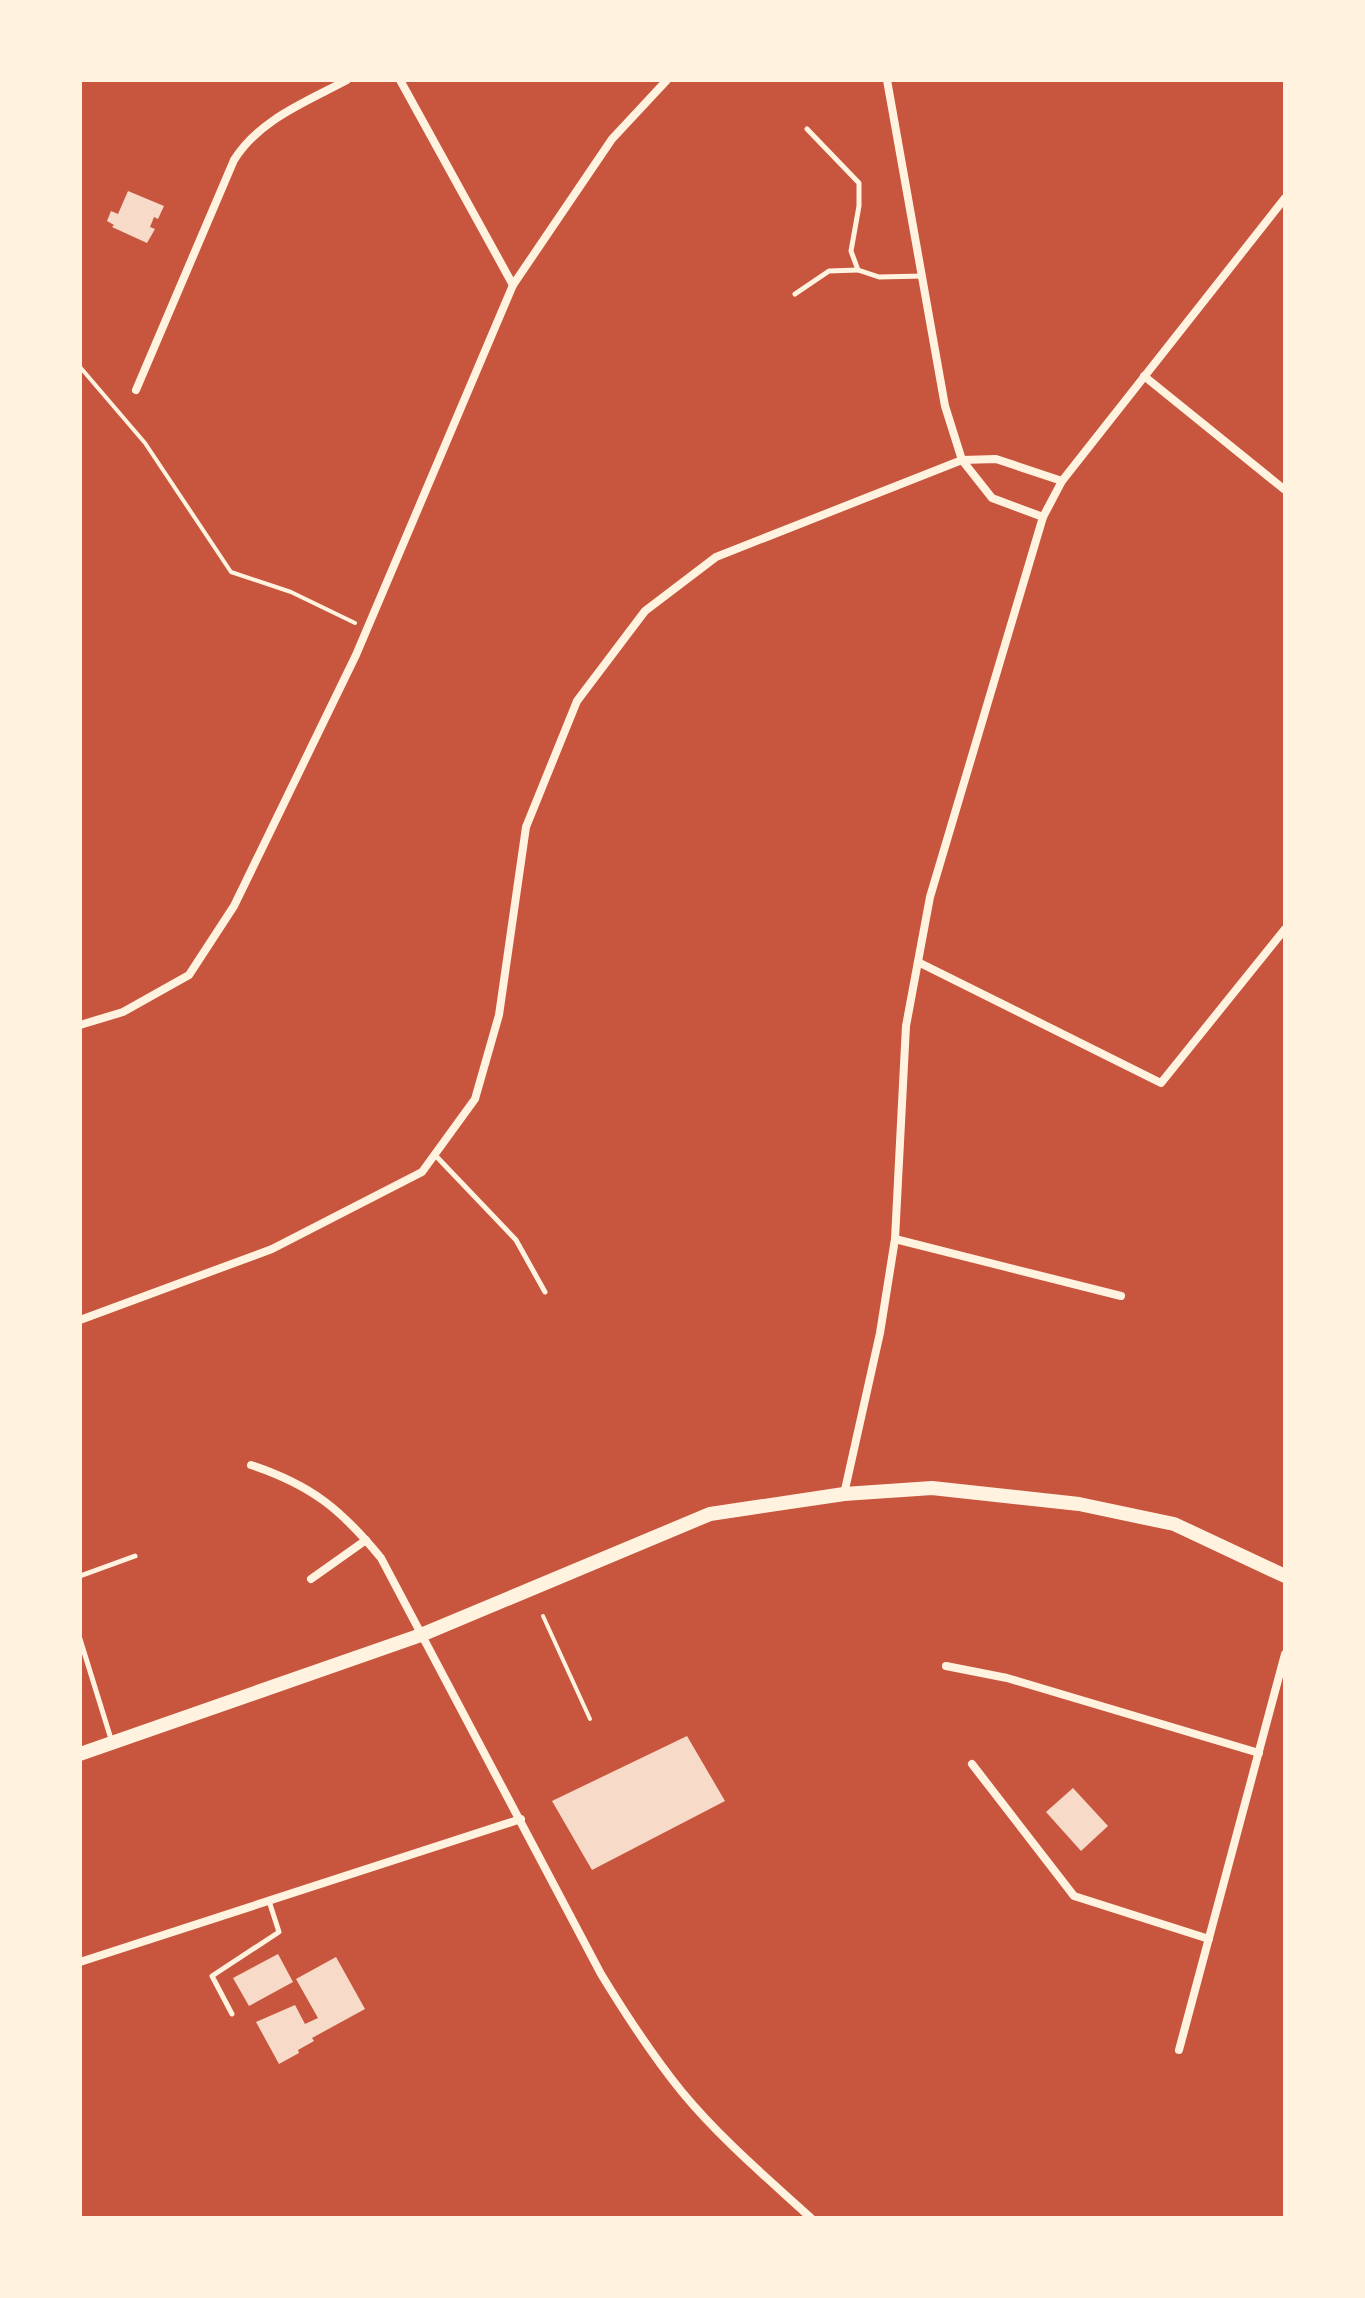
<svg xmlns="http://www.w3.org/2000/svg" width="1365" height="2298" viewBox="0 0 1365 2298" font-family="'Sofia Sans Condensed',sans-serif">
  <style>
    .building { fill: #f7dbc8 }
    .lines { fill: none; stroke-linecap: round; stroke-linejoin: round }
    .path { stroke: #fff3e0; stroke-width: 4 }
    .service { stroke: #fff3e0; stroke-width: 5 }
    .minor { stroke: #fff3e0; stroke-width: 8 }
    .primary { stroke: #fff3e0; stroke-width: 14 }
  </style>
  <rect width="100%" height="100%" fill="#c8553d"/>
  <g class="building">
    <path d="M 128,191 L 164,206 L 158,219 L 154,217 L 150,227 L 155,229 L 147,243 L 112,227 L 114,225 L 107,221 L 111,211 L 118,214 Z"/>
    <path d="M 687,1736 L 725,1801 L 592,1870 L 552,1801 Z"/>
    <path d="M 1073,1788 L 1108,1826 L 1081,1851 L 1046,1812 Z"/>
    <path d="M 278,1954 L 293,1982 L 249,2006 L 233,1978 Z"/>
    <path d="M 336,1957 L 365,2009 L 312,2038 L 314,2041 L 298,2050 L 299,2053 L 279,2064 L 256,2022 L 295,2005 L 305,2024 L 318,2018 L 296,1979 Z"/>
  </g>
  <g class="lines">
    <g class="path">
      <path d="M 80,367 L 145,443 L 231,572 L 291,592 L 355,623"/>
      <path d="M 543,1616 L 590,1719"/>
    </g>
    <g class="service">
      <path d="M 807,129 L 859,183 L 859,206 L 851,251 L 858,270 L 879,277 L 923,276"/>
      <path d="M 795,294 L 829,271 L 858,270"/>
      <path d="M 435,1155 L 516,1240 L 545,1292"/>
      <path d="M 80,1576 L 135,1556"/>
      <path d="M 80,1639 L 111,1739"/>
      <path d="M 232,2014 L 212,1976 L 279,1932 L 269,1901"/>
    </g>
    <g class="minor">
      <path d="M 400,80 L 513,285"/>
      <path d="M 887,80 L 945,406 L 962,460 L 992,498 L 1043,517"/>
      <path d="M 1144,376 L 1285,490"/>
      <path d="M 136,390 L 234,160 C 260,119 306,102 347,80"/>
      <path d="M 918,962 L 1161,1083 L 1285,929"/>
      <path d="M 80,1025 L 123,1012 L 189,975 L 234,906 L 356,655 L 513,285 L 612,139 L 667,80"/>
      <path d="M 895,1239 L 1121,1296"/>
      <path d="M 80,1320 L 272,1249 L 422,1172 L 475,1099 L 499,1015 L 526,827 L 577,701 L 645,611 L 716,557 L 962,460 L 996,459 L 1062,481"/>
      <path d="M 251,1465 C 311,1485 341,1509 381,1558 L 601,1974 C 626,2015 652,2055 682,2092 C 720,2138 767,2178 811,2218"/>
      <path d="M 844,1494 L 880,1333 L 895,1239 L 906,1026 L 930,897 L 1043,517 L 1062,481 L 1285,198"/>
      <path d="M 311,1579 L 366,1540"/>
      <path d="M 946,1666 L 1007,1678 L 1259,1753"/>
      <path d="M 972,1764 L 1074,1896 L 1209,1939"/>
      <path d="M 80,1962 L 521,1819"/>
      <path d="M 1179,2050 L 1285,1654"/>
    </g>
    <path class="primary" d="M 80,1754 L 421,1635 L 710,1514 L 844,1494 L 932,1488 L 1079,1504 L 1174,1524 L 1285,1576"/>
  </g>
  <rect width="1365" height="2298" fill="none" stroke="#fff3e0" stroke-width="164"/>
</svg>
